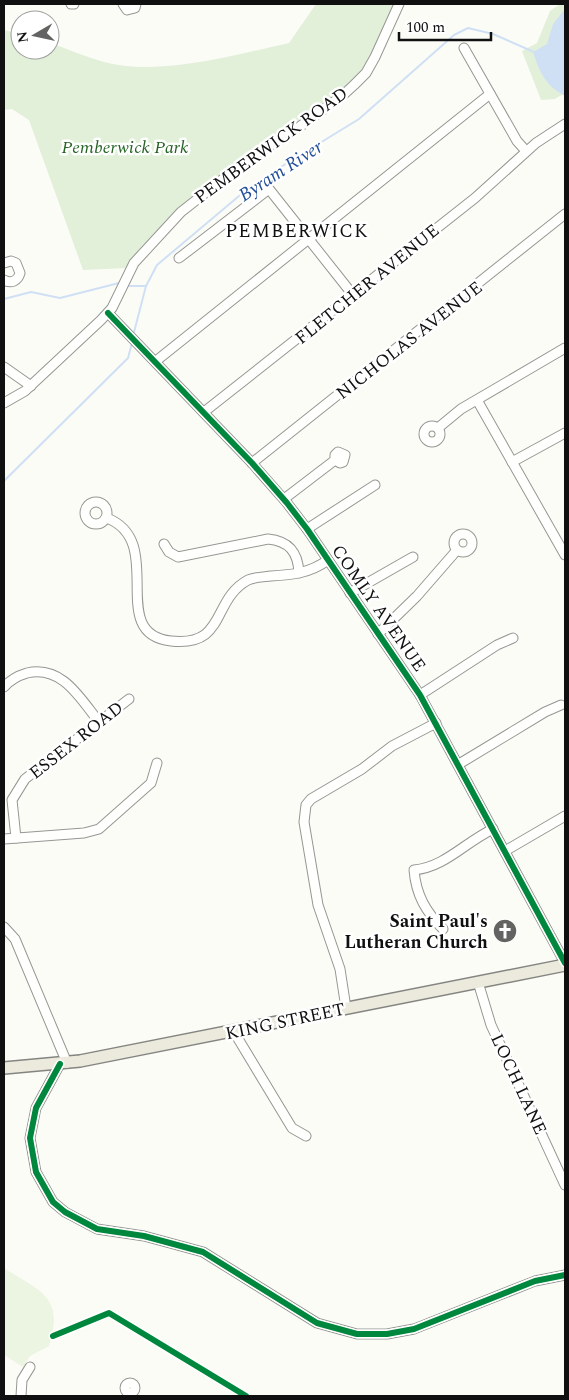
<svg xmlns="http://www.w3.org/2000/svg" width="569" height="1400" viewBox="0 0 569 1400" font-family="Spectral,serif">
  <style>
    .green { fill: #e2f0d9 }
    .pitch { fill: #ecf5e2 }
    .water { fill: #d0e0f4 }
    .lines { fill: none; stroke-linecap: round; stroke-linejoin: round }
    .stream { stroke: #d0e0f4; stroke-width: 2 }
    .minor-casing { stroke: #969694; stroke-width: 11 }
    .major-casing { stroke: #848481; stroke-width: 14 }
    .minor { stroke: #fffffe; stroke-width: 9 }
    .major { stroke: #ebeadd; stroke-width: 11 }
    .cycleway-casing { stroke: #fff; stroke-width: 9 }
    .cycleway { stroke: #00873e; stroke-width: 6 }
    .labels { text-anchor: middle; stroke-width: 5; stroke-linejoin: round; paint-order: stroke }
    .street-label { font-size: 18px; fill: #101010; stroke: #fff }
    .park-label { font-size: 18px; font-style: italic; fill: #266425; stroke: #fff }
    .poi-label { font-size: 18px; font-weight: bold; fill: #101010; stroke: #fff; text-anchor: end }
    .water-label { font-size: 19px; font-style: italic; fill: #224f9a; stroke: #fff }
    .neighbourhood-label { font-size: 19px; letter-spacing: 1px; fill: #101010; stroke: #fff }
  </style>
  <rect width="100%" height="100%" fill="#fcfcf7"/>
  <g class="green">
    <path d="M 316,4 L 395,4 L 371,56 L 362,71 L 344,91 L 192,197 L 128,268 L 83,270 L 29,120 L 12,109 L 4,110 L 4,30 L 20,34 L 20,50 L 50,50 L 50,43 C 68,49 86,57 104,62 C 158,77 235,55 289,43 Z"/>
    <path d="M 560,4 L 565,4 L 565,93 L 555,99 L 541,100 L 522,51 L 537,43 L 550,11 Z"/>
  </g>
  <path class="pitch" d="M 4,1268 C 40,1291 65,1297 49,1346 L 30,1356 L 23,1367 L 4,1355 Z"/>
  <path class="water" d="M 565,9 L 565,96 C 545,85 540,73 533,52 L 547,44 L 553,24 Z"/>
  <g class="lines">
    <g class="stream">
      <path d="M 129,286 L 146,286"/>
      <path d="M 4,299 L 31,292 L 60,298 L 119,283"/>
      <path d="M 133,336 L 146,286 L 157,265 L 239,196 L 271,173 L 359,119 L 454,35 L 468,28 L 493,34 L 534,52"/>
      <path d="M 4,481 L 128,358 L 132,343"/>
    </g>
    <g class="minor-casing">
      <g id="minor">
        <path d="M 71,4 L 74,4"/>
        <path d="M 123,4 L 127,10 L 135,8 L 136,4"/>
        <path d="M 464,48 L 517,141 L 526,151"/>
        <path d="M 179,258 L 269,189 L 353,295"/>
        <path d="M 4,263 L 11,261 L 16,263 L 20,273 C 18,281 11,284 4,280"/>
        <path d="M 108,313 L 252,463 L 287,503 L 307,529 L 420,695 L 565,963"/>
        <path d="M 156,361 L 490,94"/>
        <path d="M 4,367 L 31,386"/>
        <path d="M 477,400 L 565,555"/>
        <path d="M 4,403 L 25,391 L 101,320 L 112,308 L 134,263 L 181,212 L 251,157 L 291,133 L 342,96 L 354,85 L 366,73 L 375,57 L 399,4"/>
        <path d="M 204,412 L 475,198 L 536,143 L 565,124"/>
        <circle cx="432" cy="434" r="8"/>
        <path d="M 438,428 L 461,409 L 565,348"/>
        <path d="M 512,462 L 565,433"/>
        <path d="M 252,463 L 565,214"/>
        <path d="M 284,499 L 335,460 L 340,463 L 343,462 L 345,455 L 338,452 L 335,455 L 335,460"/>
        <circle cx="96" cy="513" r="11"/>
        <path d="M 107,518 C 168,542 105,634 171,641 C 227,647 211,600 248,580 C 255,577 263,577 271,576 C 292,575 310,573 328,560"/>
        <path d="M 307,529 L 375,485"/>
        <circle cx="463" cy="543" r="9"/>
        <path d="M 164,544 L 169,552 L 178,557 L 268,539 C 289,541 298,552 299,573"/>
        <path d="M 350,593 L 413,557"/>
        <path d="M 378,634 L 417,596 L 457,550"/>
        <path d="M 4,687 C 10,680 17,676 27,673 C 62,665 80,698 99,722"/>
        <path d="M 420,695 L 497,645 L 513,638"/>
        <path d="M 459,764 L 545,712 L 561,705"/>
        <path d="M 16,838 L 12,800 L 25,779 L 129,699"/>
        <path d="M 4,839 L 84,833 L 99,829 L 151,783 L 157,763"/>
        <path d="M 505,851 L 565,816"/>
        <path d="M 4,927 L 15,939 L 67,1063"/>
        <path d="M 443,929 C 426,912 416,895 414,870 C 445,867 464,843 493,829"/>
        <path d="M 478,982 L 491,1025 L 565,1185"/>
        <path d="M 346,1008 L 340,969 L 318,905 L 304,822 L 306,805 L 311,799 L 362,769 L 392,746 L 436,723"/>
        <path d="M 234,1032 L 292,1128 L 306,1136"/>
        <path d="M 60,1064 L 36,1108 L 30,1138 L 36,1172 L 53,1202 L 65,1212 L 97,1229 L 144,1236 L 203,1252 L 317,1323 L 357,1334 L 387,1334 L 414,1329 L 535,1281 L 565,1275"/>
        <circle cx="130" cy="1388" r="5"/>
        <path d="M 21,1396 L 22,1380 L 30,1367"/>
      </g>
    </g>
    <g class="major-casing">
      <path id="major" d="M 4,1068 L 80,1061 L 565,965"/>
    </g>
    <use href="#minor" class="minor"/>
    <use href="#major" class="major"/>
    <g class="cycleway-casing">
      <g id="cycleway">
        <path d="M 108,313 L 252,463 L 287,503 L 307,529 L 420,695 L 565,963"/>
        <path d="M 60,1064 L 36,1108 L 30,1138 L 36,1172 L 53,1202 L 65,1212 L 97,1229 L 144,1236 L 203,1252 L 317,1323 L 357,1334 L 387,1334 L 414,1329 L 535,1281 L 565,1275"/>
        <path d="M 53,1336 L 109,1313 L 246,1396"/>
      </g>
    </g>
    <use href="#cycleway" class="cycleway"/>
  </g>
  <defs>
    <g id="church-disc" transform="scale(1.25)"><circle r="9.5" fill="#636361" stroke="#fff"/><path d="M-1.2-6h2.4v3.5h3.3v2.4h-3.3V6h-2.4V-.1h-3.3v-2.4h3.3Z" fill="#fff"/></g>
  </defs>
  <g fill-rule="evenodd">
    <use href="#church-disc" x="505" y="931"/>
  </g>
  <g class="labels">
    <g class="street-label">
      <text transform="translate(271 145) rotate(-36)" y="6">PEMBERWICK ROAD</text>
      <text transform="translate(367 284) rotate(-39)" y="6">FLETCHER AVENUE</text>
      <text transform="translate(409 340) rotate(-38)" y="6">NICHOLAS AVENUE</text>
      <text transform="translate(379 608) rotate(55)" y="6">COMLY AVENUE</text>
      <text transform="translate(76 740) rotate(-38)" y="6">ESSEX ROAD</text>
      <text transform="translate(285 1021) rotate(-12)" y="6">KING STREET</text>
      <text transform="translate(519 1084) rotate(65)" y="6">LOCH LANE</text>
    </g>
    <g class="park-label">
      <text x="125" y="153">Pemberwick Park</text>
    </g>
    <g class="poi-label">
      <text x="488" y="927">Saint Paul's<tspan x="488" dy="21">Lutheran Church</tspan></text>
    </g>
    <g class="water-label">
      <text transform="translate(280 170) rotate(-33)" y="7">Byram River</text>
    </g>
    <g class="neighbourhood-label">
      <text x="297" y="237">PEMBERWICK</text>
    </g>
  </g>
  <rect width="569" height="1400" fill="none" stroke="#101010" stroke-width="10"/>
  <g transform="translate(35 35) rotate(261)"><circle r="24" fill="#ffffff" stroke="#9f9f9f"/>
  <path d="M0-4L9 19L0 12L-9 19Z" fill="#636361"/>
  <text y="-8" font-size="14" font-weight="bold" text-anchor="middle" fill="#101010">N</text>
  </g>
  <path d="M399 32v8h92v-8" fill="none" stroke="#101010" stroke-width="2.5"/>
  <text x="406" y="32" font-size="15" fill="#101010" stroke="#ffffff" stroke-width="4" paint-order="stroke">100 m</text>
</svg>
